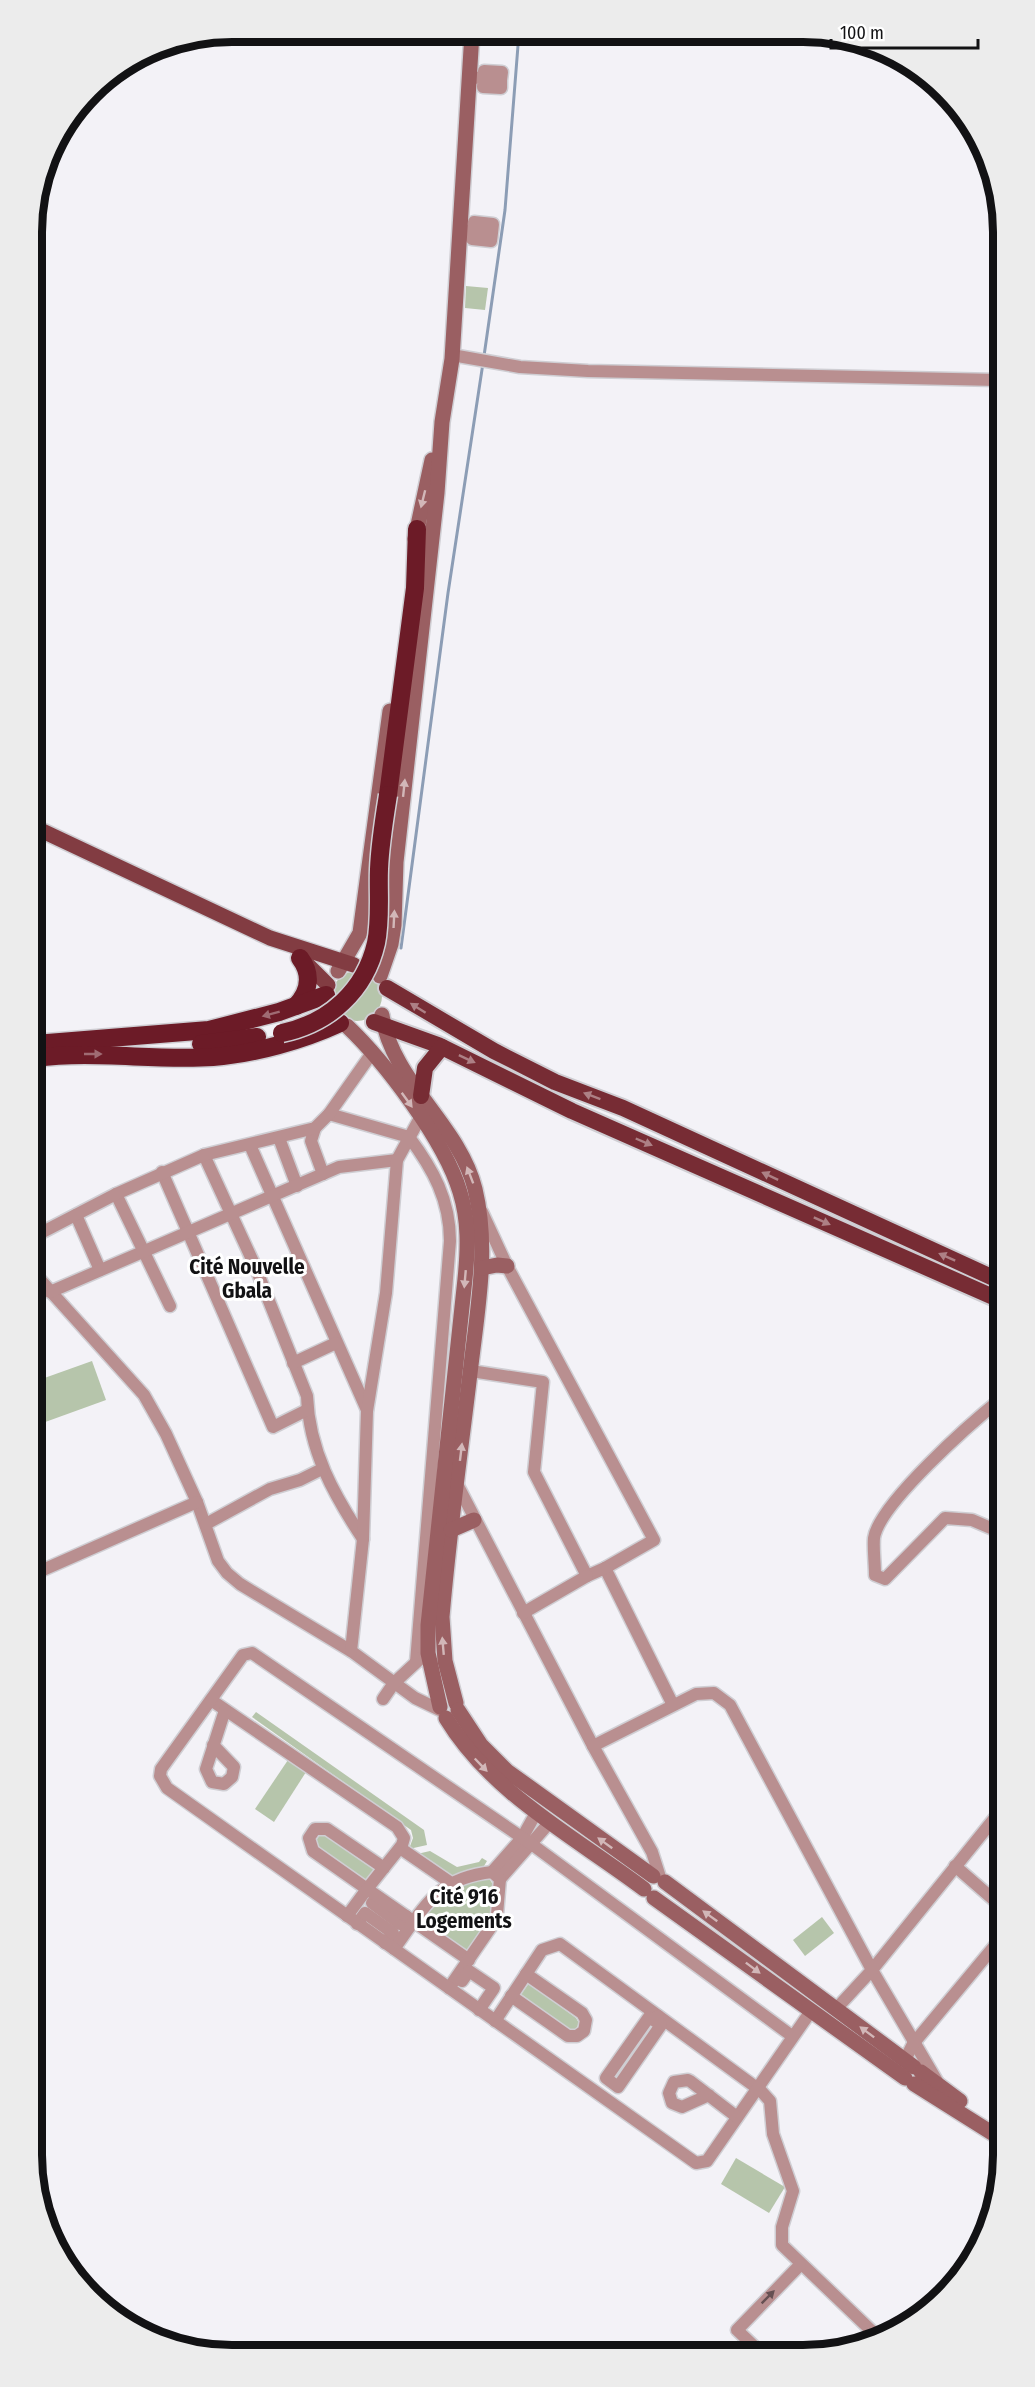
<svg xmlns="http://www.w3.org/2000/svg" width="1035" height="2387" viewBox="0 0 1035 2387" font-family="'Fira Sans Condensed',sans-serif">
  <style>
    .green { fill: #b6c5ab }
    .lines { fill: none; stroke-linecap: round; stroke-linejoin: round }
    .stream { stroke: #8c9db5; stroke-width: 3 }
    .minor-casing { stroke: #cfced3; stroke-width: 15 }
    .secondary-casing { stroke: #cfced3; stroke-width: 18 }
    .primary-casing { stroke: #cfced3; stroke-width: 18 }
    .trunk-casing { stroke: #cfced3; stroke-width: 20 }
    .motorway-casing { stroke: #cfced3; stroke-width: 21 }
    .minor { stroke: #b98f90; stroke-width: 12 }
    .secondary { stroke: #9a5f62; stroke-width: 15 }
    .primary { stroke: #823c42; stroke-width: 15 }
    .trunk { stroke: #772c34; stroke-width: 16 }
    .motorway { stroke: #6c1b27; stroke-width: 18 }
    .motorway-bridge-casing { stroke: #cfced3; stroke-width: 21; stroke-linecap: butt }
    .motorway-bridge { stroke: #6c1b27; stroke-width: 18 }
    .oneway { fill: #d2b7b8 }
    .oneway2 { fill: #ad8085 }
    .oneway3 { fill: #9f6b73 }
    .oneway4 { fill: #665052 }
    .labels { text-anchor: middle; stroke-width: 6; stroke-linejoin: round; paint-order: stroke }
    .district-label { font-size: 21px; font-weight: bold; fill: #121214; stroke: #fff }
    .rim { fill: none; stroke: #121214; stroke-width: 8 }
  </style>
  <rect width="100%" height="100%" fill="#f3f2f7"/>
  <g class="green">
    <path d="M 466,286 L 488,288 L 485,310 L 465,308 Z"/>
    <circle cx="357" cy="996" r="25"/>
    <path d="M 92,1361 L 106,1400 L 37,1425 L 36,1381 Z"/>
    <path d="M 256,1712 L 424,1830 L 427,1845 L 409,1849 L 413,1838 L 411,1830 L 252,1717 Z"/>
    <path d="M 288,1760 L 306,1772 L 274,1822 L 255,1809 Z"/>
    <path d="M 320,1835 L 326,1835 L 374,1869 L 366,1881 L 317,1846 L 316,1840 Z"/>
    <path d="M 430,1851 L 457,1867 L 479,1862 L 482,1858 L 487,1861 L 484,1866 L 453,1877 L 417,1854 Z"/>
    <path d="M 486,1874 L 492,1883 L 491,1915 L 467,1951 L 422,1920 L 445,1891 Z"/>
    <path d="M 822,1917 L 834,1933 L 805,1956 L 793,1940 Z"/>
    <path d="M 529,1983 L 576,2018 L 579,2023 L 576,2029 L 568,2030 L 521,1994 Z"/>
    <path d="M 736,2158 L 785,2187 L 769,2213 L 721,2184 Z"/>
  </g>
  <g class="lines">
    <g class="stream">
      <path d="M 484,356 L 505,210 L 519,33"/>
      <path d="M 401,948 L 448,593 L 483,363"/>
    </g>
    <g class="minor-casing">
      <g id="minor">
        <path d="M 469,77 C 480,78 490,79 501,80 L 501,88 L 483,87 L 484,71 L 502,72 L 501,80"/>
        <path d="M 459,230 L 492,233 L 491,241 L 472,239 L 474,222 L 493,224 L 492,233"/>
        <path d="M 452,355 L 520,367 L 588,371 L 997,380"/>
        <path d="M 329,1114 L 409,1137 C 433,1169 450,1200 450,1241 L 416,1662"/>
        <path d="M 315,1128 L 311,1141 L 323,1174"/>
        <path d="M 279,1138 L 297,1186"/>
        <path d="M 250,1145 L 367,1410"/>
        <path d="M 204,1155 L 255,1266 L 307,1396 C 309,1451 334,1495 363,1539"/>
        <path d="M 162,1172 L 273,1427 L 307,1410"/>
        <path d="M 116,1194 L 170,1306"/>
        <path d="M 482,1212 L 507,1266 L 654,1540 L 605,1568 L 673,1705"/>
        <path d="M 76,1215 L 100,1270"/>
        <path d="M 35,1236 L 116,1194 L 204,1155 L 315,1128 L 329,1114 L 372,1053"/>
        <path d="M 35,1274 L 144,1395 L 166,1434 L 197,1502 L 218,1561 L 227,1573 L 240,1584 L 351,1651 L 415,1698 L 440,1710"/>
        <path d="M 50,1292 L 339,1167 L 397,1160"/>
        <path d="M 293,1363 L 336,1343"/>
        <path d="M 471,1371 L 543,1382 L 534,1472 L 587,1576 L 605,1568"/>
        <path d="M 1001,1399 C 972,1422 879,1504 874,1538 C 873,1549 875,1563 875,1575 L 885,1579 L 945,1518 L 972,1520 L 993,1529 L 1001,1528"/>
        <path d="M 457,1484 L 593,1746"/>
        <path d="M 206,1524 L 270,1489 L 300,1480 L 322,1469"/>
        <path d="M 36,1573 L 197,1502"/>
        <path d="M 523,1613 L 587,1576"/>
        <path d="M 351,1651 L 363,1539 L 367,1411 L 386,1293 L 397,1160 L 420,1118"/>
        <path d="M 383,1699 L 394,1683 L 422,1657"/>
        <path d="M 211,1700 L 397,1827 L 404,1838 L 402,1845 L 367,1889 L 313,1851 L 309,1838 L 315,1829 L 327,1829 L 384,1868"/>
        <path d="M 213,1745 L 234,1767 L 232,1777 L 224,1784 L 212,1782 L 206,1769 L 225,1710"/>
        <path d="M 400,1848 L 451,1883"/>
        <path d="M 955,1866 L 1002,1907"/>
        <path d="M 492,1872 L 522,1838 L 536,1813"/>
        <path d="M 660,1877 L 652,1852 L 593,1746 L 696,1694 L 714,1693 L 730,1705 L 872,1970 L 937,2081"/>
        <path d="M 500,1879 L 550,1822"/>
        <path d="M 378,1897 L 372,1903 L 400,1924 L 406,1916"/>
        <path d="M 347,1916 L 367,1889 L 469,1960"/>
        <path d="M 357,1924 L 365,1913 L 393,1933 L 385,1943"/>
        <path d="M 394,1949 C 424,1908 436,1878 492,1872 L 500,1879 L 497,1915 L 491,1927 L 449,1988"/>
        <path d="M 462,1981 L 469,1971 L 494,1988 L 479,2010"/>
        <path d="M 511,1996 L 568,2036 L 577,2036 L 584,2031 L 586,2020 L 582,2013 L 526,1974"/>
        <path d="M 836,2009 L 872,1970 L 1002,1809"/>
        <path d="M 495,2021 L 542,1950 L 560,1944 L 761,2091 L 770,2101 L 773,2134 L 793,2191 L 782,2227 L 782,2245 L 879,2338"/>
        <path d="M 655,2021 L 661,2025 L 618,2087 L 606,2078 L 649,2017 L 655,2021 L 658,2016"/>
        <path d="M 792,2036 L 530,1843 L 252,1653 L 243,1655 L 161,1769 L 160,1776 L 167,1788 L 696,2163 L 707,2161 L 811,2011"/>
        <path d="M 905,2060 L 913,2044 L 1002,1937"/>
        <path d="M 709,2095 L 682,2107 L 672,2103 L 669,2093 L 674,2082 L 688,2080 L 690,2081 L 737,2117"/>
        <path d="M 757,2349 L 737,2330 L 800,2265"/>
      </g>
    </g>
    <g class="secondary-casing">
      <g id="secondary">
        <path d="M 415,539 L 432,460"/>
        <path d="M 338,971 L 360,933 L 390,711"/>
        <path d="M 380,976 L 391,944 L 394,925 L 396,862 L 437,493 L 442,422 L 452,359 L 472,33"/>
        <path d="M 382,1015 C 392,1082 459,1124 475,1189 C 489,1247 478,1306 471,1365 C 461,1449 449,1533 442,1617 L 445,1661 L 456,1703"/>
        <path d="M 347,1026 C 385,1062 445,1141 460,1192 C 469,1221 468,1249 465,1279 L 428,1625 L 428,1653 L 440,1707"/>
        <path d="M 482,1268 L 497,1265 L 507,1266"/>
        <path d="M 451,1530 L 474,1520"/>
        <path d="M 458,1710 L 481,1745 L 507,1771 L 653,1876"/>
        <path d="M 446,1718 C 492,1794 575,1837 644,1889"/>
        <path d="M 665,1882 L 914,2067"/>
        <path d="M 654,1898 L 905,2078"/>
        <path d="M 921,2072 L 960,2101"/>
        <path d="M 914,2084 L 1003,2140"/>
      </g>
    </g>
    <g class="primary-casing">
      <g id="primary">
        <path d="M 34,827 L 270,938 L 354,965"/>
        <path d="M 303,960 L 328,985"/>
      </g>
    </g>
    <g class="trunk-casing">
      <g id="trunk">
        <path d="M 387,988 L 494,1051 L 555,1082 L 623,1108 L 1000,1281"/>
        <path d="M 374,1022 L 438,1045 L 572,1111 L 1000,1300"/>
        <path d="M 421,1096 L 425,1068 L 442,1047"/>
      </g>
    </g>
    <g class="motorway-casing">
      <g id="motorway">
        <path d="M 388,795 L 415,588 L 417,529"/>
        <path d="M 296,1006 C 310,991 312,974 300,958"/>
        <path d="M 35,1044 L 209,1030 L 279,1012 L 326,995"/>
        <path d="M 201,1044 L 257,1037"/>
        <path d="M 35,1058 C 94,1050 153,1061 213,1057 C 254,1054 303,1040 340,1023"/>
      </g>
    </g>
    <use href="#minor" class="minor"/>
    <use href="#secondary" class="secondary"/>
    <use href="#primary" class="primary"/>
    <use href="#trunk" class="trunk"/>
    <use href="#motorway" class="motorway"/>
    <g class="motorway-bridge-casing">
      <path id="motorway-bridge" d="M 282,1033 C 329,1023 365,991 376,943 C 381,919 378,893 379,869 C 380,844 384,820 388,795"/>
    </g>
    <use href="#motorway-bridge" class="motorway-bridge"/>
  </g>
  <defs><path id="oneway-solid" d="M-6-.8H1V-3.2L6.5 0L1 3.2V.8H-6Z" transform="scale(1.5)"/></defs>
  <g class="oneway">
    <use href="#oneway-solid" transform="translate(423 499) rotate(104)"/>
    <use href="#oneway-solid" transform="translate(404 788) rotate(-84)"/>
    <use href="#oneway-solid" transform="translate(394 919) rotate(-87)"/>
    <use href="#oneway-solid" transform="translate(407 1100) rotate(54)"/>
    <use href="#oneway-solid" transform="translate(470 1175) rotate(-111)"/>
    <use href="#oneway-solid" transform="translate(465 1279) rotate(95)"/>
    <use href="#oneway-solid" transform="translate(461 1452) rotate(-83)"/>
    <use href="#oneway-solid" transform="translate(443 1646) rotate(-95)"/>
    <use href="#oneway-solid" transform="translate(481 1765) rotate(46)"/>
    <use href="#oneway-solid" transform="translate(605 1843) rotate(-144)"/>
    <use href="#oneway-solid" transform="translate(710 1916) rotate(-144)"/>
    <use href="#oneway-solid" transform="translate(753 1968) rotate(37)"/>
    <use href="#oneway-solid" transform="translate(867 2032) rotate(-143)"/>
  </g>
  <g class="oneway2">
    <use href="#oneway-solid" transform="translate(418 1008) rotate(-148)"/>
    <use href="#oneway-solid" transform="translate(467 1059) rotate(25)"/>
    <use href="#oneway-solid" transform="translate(592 1096) rotate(-159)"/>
    <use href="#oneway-solid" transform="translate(644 1142) rotate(23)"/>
    <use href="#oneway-solid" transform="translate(770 1176) rotate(-155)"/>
    <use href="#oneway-solid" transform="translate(822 1221) rotate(24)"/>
    <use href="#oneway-solid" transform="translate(947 1257) rotate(-156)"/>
  </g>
  <g class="oneway3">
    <use href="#oneway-solid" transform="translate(271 1014) rotate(165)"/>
    <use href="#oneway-solid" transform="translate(93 1054)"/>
  </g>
  <use class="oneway4" href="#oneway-solid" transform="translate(768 2297) rotate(-45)"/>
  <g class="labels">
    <g class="district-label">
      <text x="247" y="1274">Cité Nouvelle<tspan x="247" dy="24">Gbala</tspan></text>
      <text x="464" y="1904">Cité 916<tspan x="464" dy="24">Logements</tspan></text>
    </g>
  </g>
  <path d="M0 0H1035V2387H0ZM232 42H803A190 190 0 0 1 993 232V2155A190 190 0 0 1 803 2345H232A190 190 0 0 1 42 2155V232A190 190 0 0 1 232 42Z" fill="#ececec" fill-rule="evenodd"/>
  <path class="rim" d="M232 42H803A190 190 0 0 1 993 232V2155A190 190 0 0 1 803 2345H232A190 190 0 0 1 42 2155V232A190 190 0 0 1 232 42Z"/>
  <path d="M831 39v9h147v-9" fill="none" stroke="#121214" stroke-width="3"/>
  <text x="840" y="39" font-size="18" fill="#121214" stroke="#ffffff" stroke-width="4.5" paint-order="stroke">100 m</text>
</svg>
